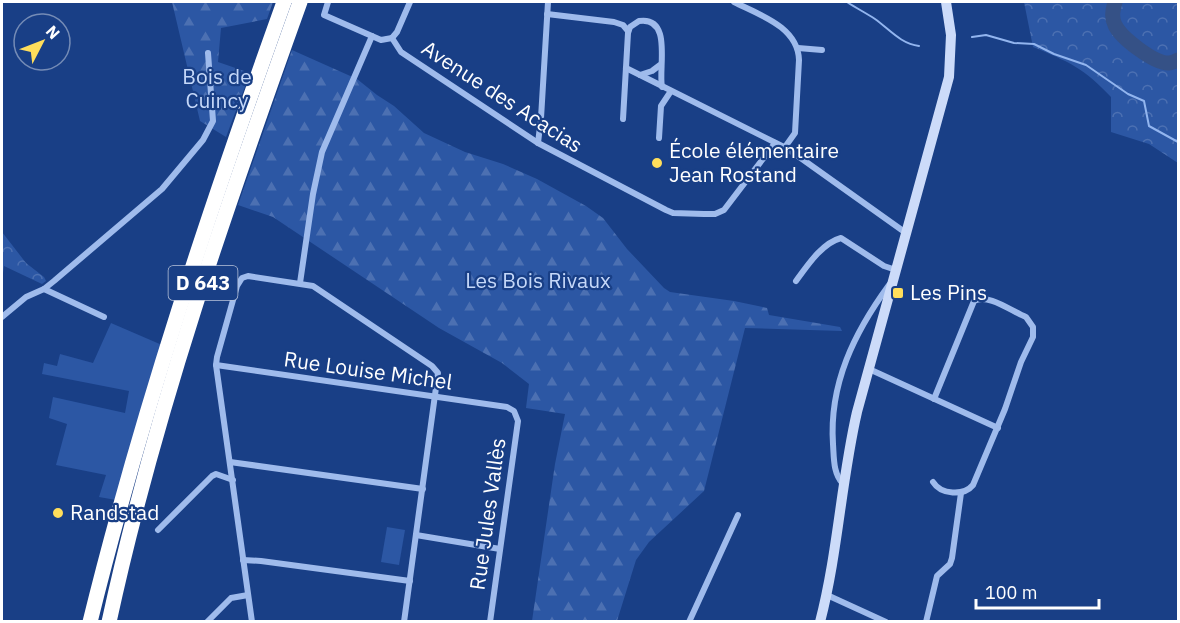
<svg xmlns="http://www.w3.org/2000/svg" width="1180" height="623" viewBox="0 0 1180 623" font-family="'IBM Plex Sans',sans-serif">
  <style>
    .grass { fill: #2c57a4 }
    .forest { fill: url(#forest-firs) }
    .park { fill: url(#park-crowns) }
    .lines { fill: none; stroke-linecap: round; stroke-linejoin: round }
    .stream { stroke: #92b5ef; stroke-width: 2 }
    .river { stroke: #355186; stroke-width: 15 }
    .street { stroke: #9fbbec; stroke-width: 6 }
    .secondary { stroke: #ccdbf9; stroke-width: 10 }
    .highway { stroke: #fff; stroke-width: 15 }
    .poi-dot { fill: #ffde5b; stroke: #193f86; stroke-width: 2 }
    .labels { text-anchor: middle; stroke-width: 4.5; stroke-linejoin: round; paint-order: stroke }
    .shield { fill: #193f86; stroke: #bac5db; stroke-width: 1.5 }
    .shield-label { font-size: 20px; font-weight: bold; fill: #fff }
    .park-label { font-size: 21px; fill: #c5d8f9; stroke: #193f86 }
    .street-label { font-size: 21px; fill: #fff; stroke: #193f86 }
    .poi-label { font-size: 21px; fill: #fff; stroke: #193f86; text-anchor: start }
  </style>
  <defs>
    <pattern id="forest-firs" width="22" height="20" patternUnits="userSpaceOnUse" patternTransform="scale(1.5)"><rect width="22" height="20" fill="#2c57a4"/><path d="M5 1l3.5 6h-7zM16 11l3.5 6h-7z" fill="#4c70b2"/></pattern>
    <pattern id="park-crowns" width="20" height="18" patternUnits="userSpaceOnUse" patternTransform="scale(1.5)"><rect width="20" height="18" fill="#2c57a4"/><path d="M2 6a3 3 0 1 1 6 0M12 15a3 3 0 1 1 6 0" fill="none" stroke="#4c70b2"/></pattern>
  </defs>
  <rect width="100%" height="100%" fill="#193f86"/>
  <g class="grass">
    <path d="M 111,323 L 162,345 L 116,500 L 99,497 L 106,475 L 56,465 L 67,424 L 49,418 L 53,397 L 125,413 L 129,391 L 42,374 L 44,363 L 57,366 L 60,354 L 93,363 Z"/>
    <path d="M 387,527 L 405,530 L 399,565 L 381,562 Z"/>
  </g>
  <g class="forest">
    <path d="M 172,2 L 273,2 L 267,19 L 221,28 L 218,62 L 250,73 L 226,137 L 200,121 Z"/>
    <path d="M 292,50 L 357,79 L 377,95 L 394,106 L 424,133 L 465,152 L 503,164 L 537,179 L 586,206 L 603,218 L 627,249 L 664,288 L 670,292 L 734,301 L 767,308 L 769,315 L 840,327 L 842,331 L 745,328 L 704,491 L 649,542 L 636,560 L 617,621 L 532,621 L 555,464 L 565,414 L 526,408 L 529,384 L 502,363 L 439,328 L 273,217 L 238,205 Z"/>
  </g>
  <g class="park">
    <path d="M 1024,2 L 1178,2 L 1178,163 L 1149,144 L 1111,132 L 1111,97 C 1085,69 1068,61 1033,47 Z"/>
    <path d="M 2,232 L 26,263 L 44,277 L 46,281 L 42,284 L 4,266 L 3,273 L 2,272 Z"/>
  </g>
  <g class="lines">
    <g class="stream">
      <path d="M 847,2 C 856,8 866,13 875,19 C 889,29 901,44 919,46"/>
      <path d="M 972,37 L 986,35 L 1014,43 L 1034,44 L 1054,54 L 1086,65 L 1128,94 L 1144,101 L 1149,126 L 1178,142"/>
    </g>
    <path class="river" d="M 1115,2 C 1113,10 1111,17 1115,25 C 1121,38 1155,64 1169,63 C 1172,63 1176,61 1178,60"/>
    <g class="street">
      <path d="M 328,2 L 324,15 L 381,40 L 392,38"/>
      <path d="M 734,2 C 760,15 798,27 799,60 L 795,133 L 785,147"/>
      <path d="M 547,14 L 614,22 L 623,25 L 628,31"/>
      <path d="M 392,38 L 401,52 L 538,143 L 666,210 L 673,213 L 704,214 L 715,214 L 724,210 L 775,143"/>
      <path d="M 392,38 L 397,32 L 410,2"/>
      <path d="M 798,48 L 822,50"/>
      <path d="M 626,68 L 788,149 L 906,233"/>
      <path d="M 640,75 L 652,71 L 660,65"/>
      <path d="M 623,119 L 628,33 L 630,27 L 639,21 C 673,16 658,68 662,87"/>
      <path d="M 659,138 L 661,106 L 671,91"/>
      <path d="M 538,143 L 541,118 L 548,2"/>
      <path d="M 796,281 C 807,266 822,243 841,238 L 884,266 L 896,270"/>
      <path d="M 300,283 L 313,194 L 322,152 L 372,36"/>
      <path d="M 44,289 L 104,317"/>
      <path d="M 2,317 L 26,297 L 44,289 L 54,281 L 162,189 L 203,140 L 213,121 L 208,53"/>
      <path d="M 216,365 L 507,407 L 514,411 L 518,421 L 490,622"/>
      <path d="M 869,369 L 998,428"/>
      <path d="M 230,462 L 423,489"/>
      <path d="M 933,482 C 941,495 964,496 973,485 L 1005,409 L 1021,362 L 1033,337 L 1033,327 L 1026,317 C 1011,311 988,293 974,301 L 934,399"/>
      <path d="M 843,484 C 833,473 834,458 833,444 C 829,384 854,333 889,285"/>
      <path d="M 158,530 L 212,476 L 216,474 L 233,480"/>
      <path d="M 416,535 L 500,549"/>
      <path d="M 243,560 L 261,561 L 410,581"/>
      <path d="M 827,595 L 886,622"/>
      <path d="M 207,622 L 231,598 L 248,595"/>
      <path d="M 252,622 L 216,365 L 217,357 L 237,286 L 242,278 L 248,276 L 313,286 L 432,366 L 438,373 L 404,622"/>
      <path d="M 689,622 L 738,515"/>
      <path d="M 926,622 L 937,576 L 950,564 L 952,558 L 961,493"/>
    </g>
    <path class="secondary" d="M 820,622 C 838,553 841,481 857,412 L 949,77 L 951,35 L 946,2"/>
    <g class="highway">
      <path d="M 90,622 C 142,411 211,205 284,2"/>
      <path d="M 109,622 C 155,410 227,205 300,2"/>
    </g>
  </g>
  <g class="poi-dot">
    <circle cx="657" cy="163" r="6"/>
    <rect x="892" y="287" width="12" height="12" rx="3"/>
    <circle cx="58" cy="513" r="6"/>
  </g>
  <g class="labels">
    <rect class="shield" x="168.5" y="266" width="69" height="34" rx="4.5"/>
    <g class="shield-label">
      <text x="203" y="290">D 643</text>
    </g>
    <g class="park-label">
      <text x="217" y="84">Bois de<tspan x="217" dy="24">Cuincy</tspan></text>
      <text x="538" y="288">Les Bois Rivaux</text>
    </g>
    <g class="street-label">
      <text transform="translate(502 97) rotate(33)" y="7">Avenue des Acacias</text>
      <text transform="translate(368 371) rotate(8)" y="7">Rue Louise Michel</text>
      <text transform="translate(488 514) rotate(-82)" y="7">Rue Jules Vallès</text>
    </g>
    <g class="poi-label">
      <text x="669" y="158">École élémentaire<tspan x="669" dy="24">Jean Rostand</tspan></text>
      <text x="910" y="300">Les Pins</text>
      <text x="70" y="520">Randstad</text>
    </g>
  </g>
  <rect width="1180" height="623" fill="none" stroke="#ffffff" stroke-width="6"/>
  <g transform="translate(42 42) rotate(48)"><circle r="28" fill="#193f86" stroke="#758cb6" stroke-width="1.5"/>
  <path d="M0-4.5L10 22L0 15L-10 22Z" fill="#ffde5b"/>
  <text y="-9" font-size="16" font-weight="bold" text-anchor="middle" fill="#ffffff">N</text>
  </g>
  <path d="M976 599v9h123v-9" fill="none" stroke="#ffffff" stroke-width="3"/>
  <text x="985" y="599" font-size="18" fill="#ffffff" stroke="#193f86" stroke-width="4.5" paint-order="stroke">100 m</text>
</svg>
